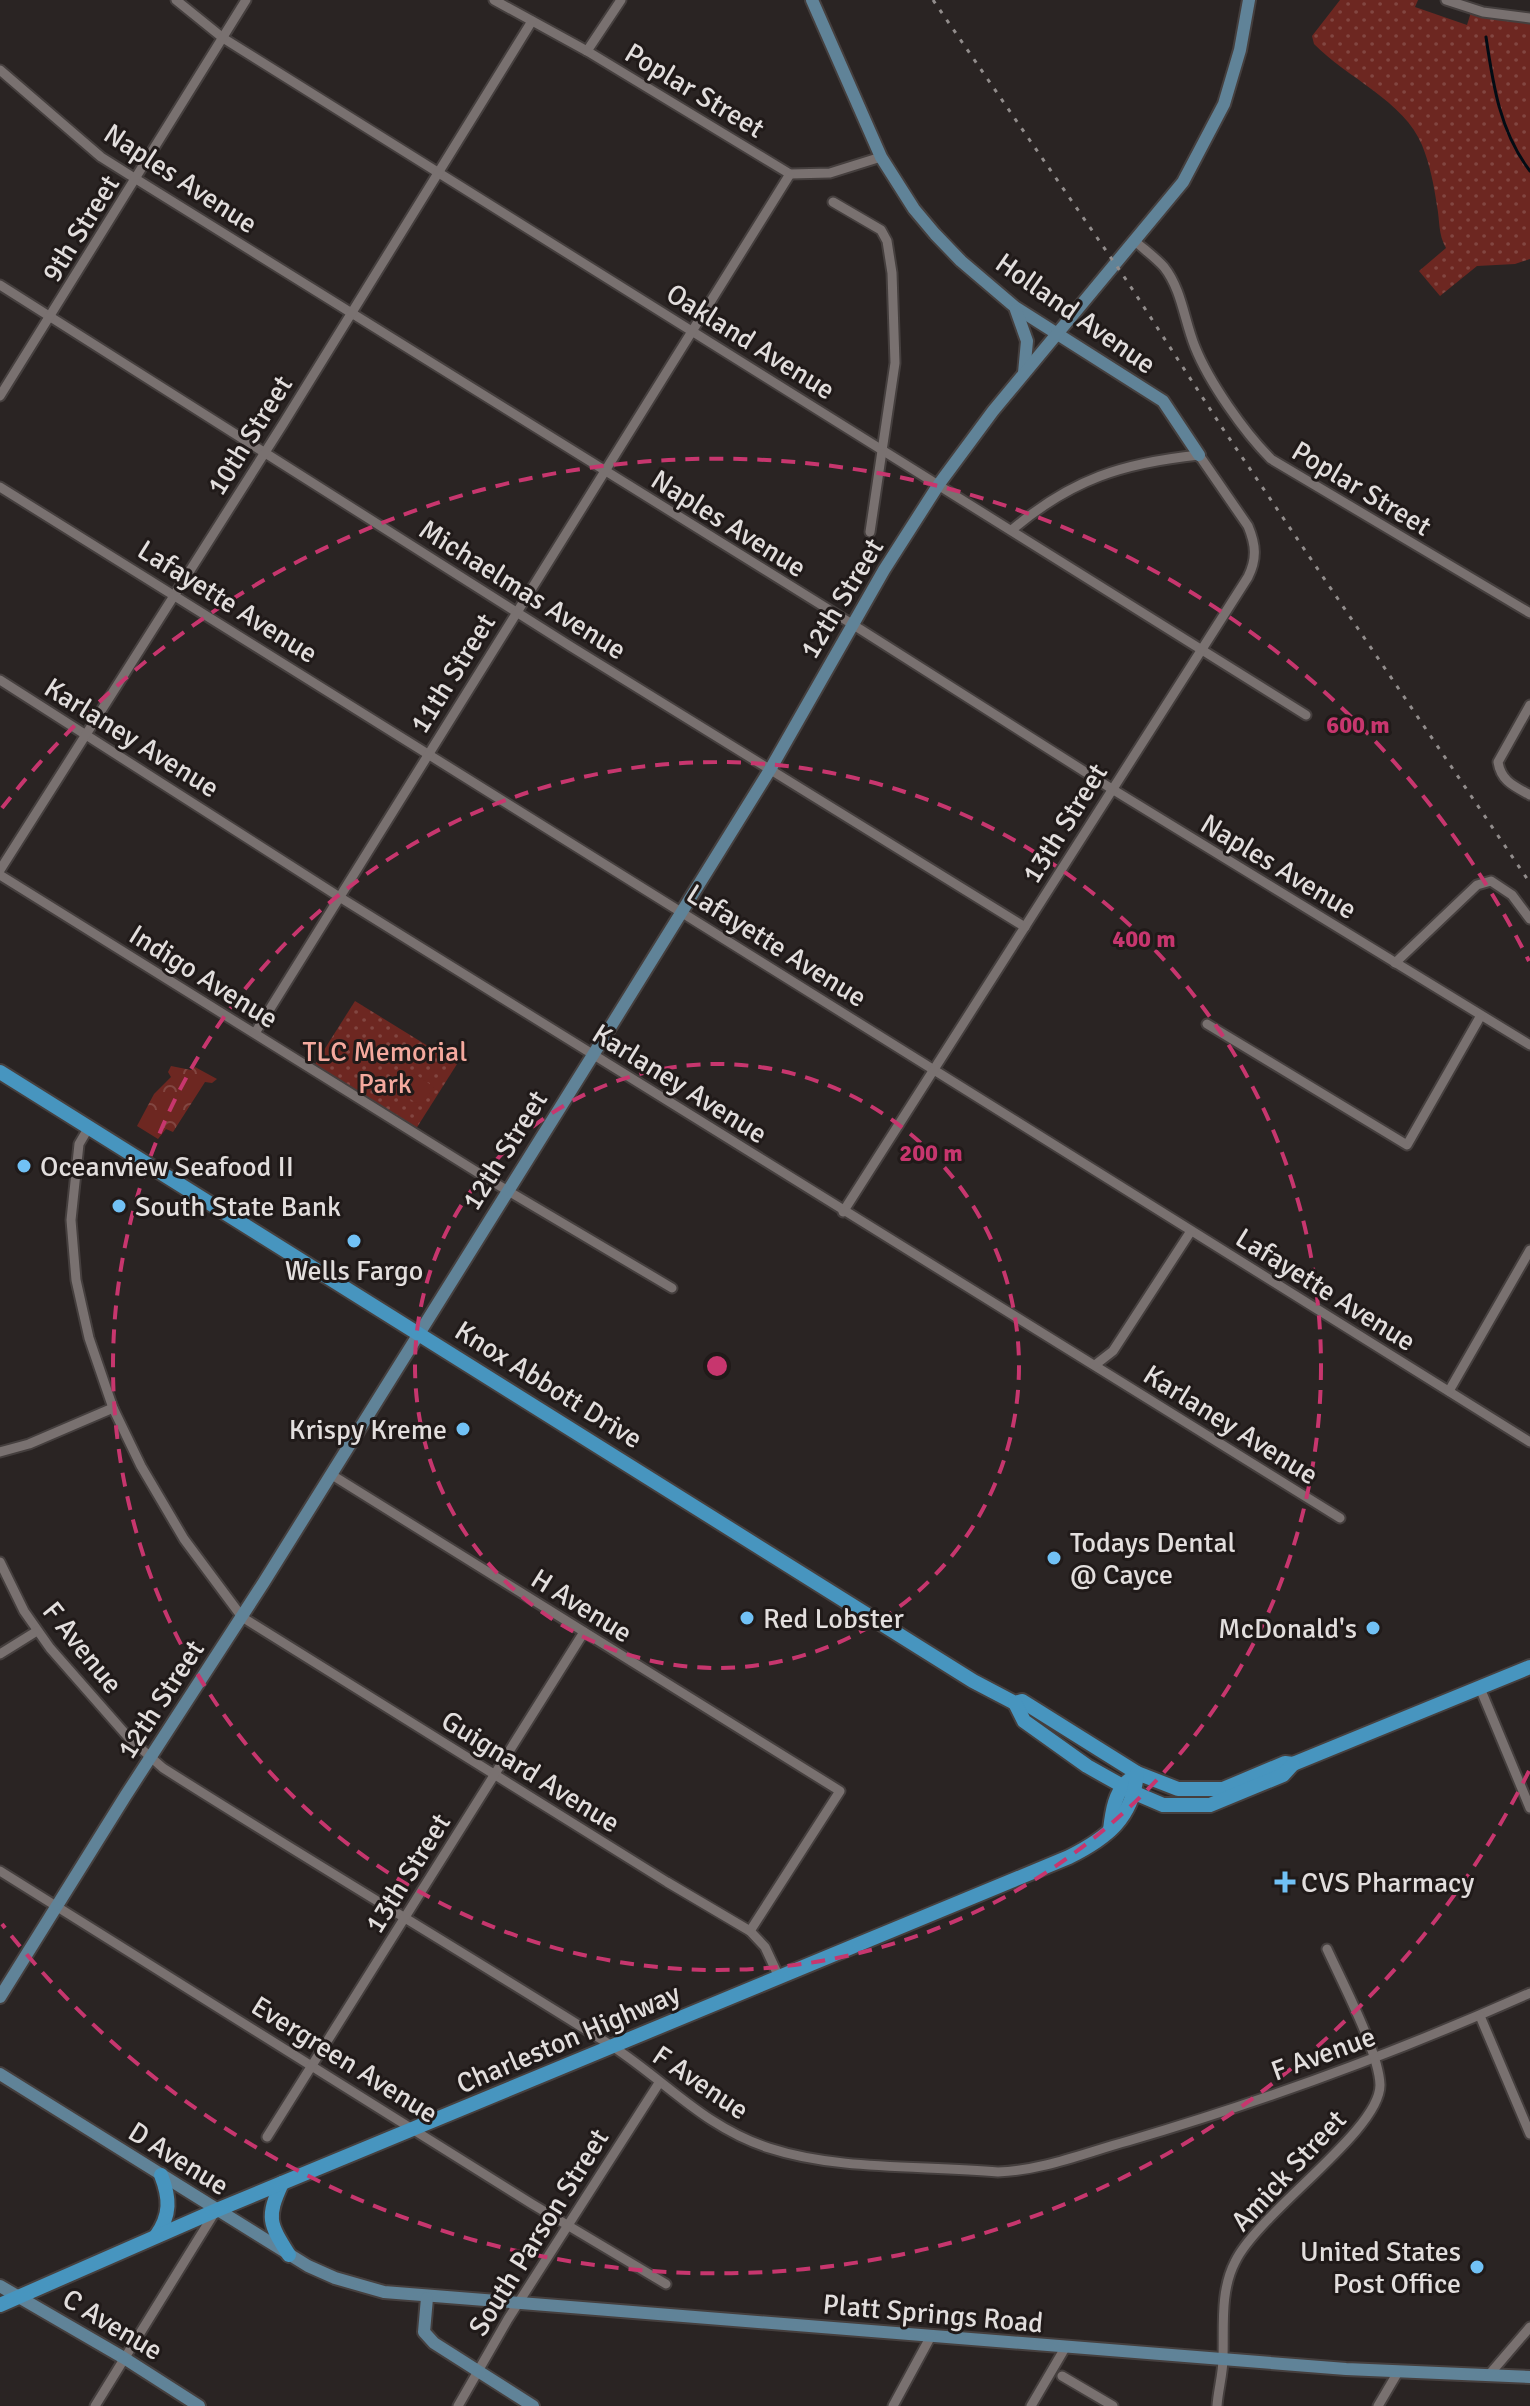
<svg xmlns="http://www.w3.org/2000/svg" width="1530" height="2406" viewBox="0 0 1530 2406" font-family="Signika,sans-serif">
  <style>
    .forest { fill: url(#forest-crowns) }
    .park { fill: url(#park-dots) }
    .pitch { fill: #6d2721 }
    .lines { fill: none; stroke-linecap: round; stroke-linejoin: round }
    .stream { stroke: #020c14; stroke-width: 3 }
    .street-casing { stroke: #453f3e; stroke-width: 13 }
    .secondary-casing { stroke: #453f3e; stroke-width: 16 }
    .primary-casing { stroke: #453f3e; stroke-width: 18 }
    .street { stroke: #797170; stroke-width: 9 }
    .secondary { stroke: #608398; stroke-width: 12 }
    .primary { stroke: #4795bf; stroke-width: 14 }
    .rail { stroke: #928d8c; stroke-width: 3; stroke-dasharray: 4 8; stroke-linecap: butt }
    .ring { fill: none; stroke: #c7366e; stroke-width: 4; stroke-dasharray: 14 10 }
    .poi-dot { fill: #71c1f5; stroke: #201a19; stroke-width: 3 }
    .labels { text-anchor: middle; stroke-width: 6; stroke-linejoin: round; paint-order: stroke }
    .street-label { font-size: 28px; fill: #e2dedd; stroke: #201a19 }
    .park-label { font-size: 28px; fill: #f5a99e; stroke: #201a19 }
    .poi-label { font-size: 28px; fill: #e2dedd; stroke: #201a19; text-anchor: start }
    .centre { fill: #c7366e; stroke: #201a19; stroke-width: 4 }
    .ring-label { font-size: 24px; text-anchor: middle; font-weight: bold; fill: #c7366e; stroke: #201a19; stroke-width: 6; stroke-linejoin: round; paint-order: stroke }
  </style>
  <defs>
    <pattern id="forest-crowns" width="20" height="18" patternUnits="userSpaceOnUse" patternTransform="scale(2)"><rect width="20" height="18" fill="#6d2721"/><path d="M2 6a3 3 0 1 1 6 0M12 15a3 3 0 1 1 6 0" fill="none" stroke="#824641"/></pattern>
    <pattern id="park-dots" width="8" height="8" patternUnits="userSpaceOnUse" patternTransform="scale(2)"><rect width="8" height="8" fill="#6d2721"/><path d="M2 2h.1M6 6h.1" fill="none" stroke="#824641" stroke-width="1.8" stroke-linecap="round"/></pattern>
  </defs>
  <rect width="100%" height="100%" fill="#2a2423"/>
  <path class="forest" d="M 171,1066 L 191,1070 L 195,1067 L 217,1079 L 212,1083 L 205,1082 L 173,1132 L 166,1129 L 158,1139 L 137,1126 L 154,1094 L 171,1077 L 168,1072 Z"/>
  <g class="park">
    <path d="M 1340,0 L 1418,0 L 1415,7 L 1467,25 L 1472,9 L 1530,18 L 1530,259 L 1515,264 L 1477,266 L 1440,296 L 1419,271 L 1446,248 C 1438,234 1440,221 1437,206 C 1434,185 1430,165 1422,145 C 1405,102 1346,77 1314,44 L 1312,36 Z"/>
    <path d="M 355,1001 L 457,1064 L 414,1132 L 312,1069 Z"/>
  </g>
  <path class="pitch" d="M 406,1068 L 434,1087 L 421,1106 L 393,1088 Z"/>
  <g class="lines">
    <path class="stream" d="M 1486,37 C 1493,85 1500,132 1530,171"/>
    <g class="street-casing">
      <g id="street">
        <path d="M 176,0 L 223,38 L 1306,715"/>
        <path d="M 494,0 L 587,51 L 790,174 L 830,173 L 881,157"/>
        <path d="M 1446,0 L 1483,12 L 1530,18"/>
        <path d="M 587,51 L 621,0"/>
        <path d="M 0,70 L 101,157 L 136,179 L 852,624 L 1112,789 L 1530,1045"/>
        <path d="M 833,202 L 881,230 L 887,241 L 892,273 L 895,363 L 870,532"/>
        <path d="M 1136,242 C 1145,250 1156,258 1164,267 C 1182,290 1184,320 1195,347 C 1209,382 1244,432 1271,459 L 1530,613"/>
        <path d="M 0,285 L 570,646 L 1025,927"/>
        <path d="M 0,396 L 246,0"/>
        <path d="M 0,487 L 1530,1442"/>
        <path d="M 0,680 L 341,898 L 1340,1518"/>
        <path d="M 1530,705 L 1498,762 C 1501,781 1514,786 1530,795"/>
        <path d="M 0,870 L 283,424 L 532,21"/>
        <path d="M 0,875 L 493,1182 L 672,1288"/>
        <path d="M 1395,963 L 1477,885 L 1491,881 L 1512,895 L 1530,919"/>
        <path d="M 1207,1024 L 1407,1145 L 1480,1017"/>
        <path d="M 255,1033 L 790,174"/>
        <path d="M 89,1127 L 79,1144 L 71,1220 L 76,1280 L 89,1338 L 113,1408 L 141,1466 L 184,1539 L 242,1617 L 667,1882 L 750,1931 L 765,1947 L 779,1977"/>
        <path d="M 843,1212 L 1248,577 C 1257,559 1256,545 1248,526 L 1199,455 C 1123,463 1072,479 1013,529"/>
        <path d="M 1095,1365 L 1113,1351 L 1191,1231"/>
        <path d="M 1449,1391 L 1530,1250"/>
        <path d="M 0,1452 L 29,1444 L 113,1408"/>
        <path d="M 332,1475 L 840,1791 L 750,1931"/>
        <path d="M 0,1562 L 24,1611 L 50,1648 L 129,1738 L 163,1768 C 311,1862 463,1952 612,2046 C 667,2082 704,2127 769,2148 C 839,2171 924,2165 998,2172 C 1044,2170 1084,2153 1128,2141 C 1265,2101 1400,2051 1530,1993"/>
        <path d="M 0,1654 L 37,1631"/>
        <path d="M 1480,1688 L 1530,1808"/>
        <path d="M 0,1871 L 532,2204 L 666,2284"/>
        <path d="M 1480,2016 L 1530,2134"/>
        <path d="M 267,2137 L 584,1632"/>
        <path d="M 1062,2376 L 1113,2406"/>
        <path d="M 1488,2376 L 1530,2327"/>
        <path d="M 95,2406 L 215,2212"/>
        <path d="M 458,2406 L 508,2319 L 659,2083"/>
        <path d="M 893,2406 L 931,2336"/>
        <path d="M 1031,2406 L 1065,2348"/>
        <path d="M 1217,2406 C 1218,2390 1223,2374 1223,2358 C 1224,2326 1220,2291 1235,2262 C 1259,2212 1380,2131 1380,2085 C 1379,2052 1342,1982 1327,1949"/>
        <path d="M 1378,2406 L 1398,2372"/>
      </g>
    </g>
    <g class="secondary-casing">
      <g id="secondary">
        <path d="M 812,0 L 881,157 L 914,209 L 935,234 L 961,261 L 1015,307 L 1163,401 L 1199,455"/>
        <path d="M 1016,310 L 1027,341 L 1024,373"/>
        <path d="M 0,1997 L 126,1795 L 264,1582 L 593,1055 L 771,768 L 884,570 L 939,484 L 993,411 L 1183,182 L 1224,104 L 1240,50 L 1249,0"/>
        <path d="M 0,2074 L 308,2266 L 335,2278 L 384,2292 L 1346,2369 L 1530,2377"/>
        <path d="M 0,2286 L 124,2358 L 199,2406"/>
        <path d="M 427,2298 L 424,2332 L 434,2343 L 533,2406"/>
      </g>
    </g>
    <g class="primary-casing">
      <g id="primary">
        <path d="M 0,1072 L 973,1681 L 1015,1703 L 1022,1701 L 1137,1773 L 1178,1789 L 1223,1789 L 1285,1763 L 1293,1764 L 1530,1667"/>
        <path d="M 1015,1703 L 1024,1721 L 1087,1766 L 1135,1793 L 1163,1805 L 1210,1805 L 1283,1775 L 1293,1764"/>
        <path d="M 1110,1830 C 1112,1812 1115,1791 1129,1780"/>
        <path d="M 282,2183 C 266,2218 269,2223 289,2255"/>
        <path d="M 156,2236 C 171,2215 170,2198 161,2175"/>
        <path d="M 0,2305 L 217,2210 L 1069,1857 C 1107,1838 1133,1818 1137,1773"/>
      </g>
    </g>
    <use href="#street" class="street"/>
    <use href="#secondary" class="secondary"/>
    <use href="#primary" class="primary"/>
    <path class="rail" d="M 933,0 L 1127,281 L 1223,429 L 1530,883"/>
  </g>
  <g class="ring">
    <circle cx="717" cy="1366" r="302"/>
    <circle cx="717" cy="1366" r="604"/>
    <path d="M1529 1771A907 907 0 0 1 2 1924M2 808A907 907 0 0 1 1529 961"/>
  </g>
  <g class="poi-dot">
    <circle cx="24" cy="1166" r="8"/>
    <circle cx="119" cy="1206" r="8"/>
    <circle cx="354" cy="1241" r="8"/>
    <circle cx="463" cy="1429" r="8"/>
    <circle cx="1054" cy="1558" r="8"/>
    <circle cx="747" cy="1618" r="8"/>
    <circle cx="1373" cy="1628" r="8"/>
    <path d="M1281 1870h8v8h8v8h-8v8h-8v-8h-8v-8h8z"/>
    <circle cx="1477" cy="2267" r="8"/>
  </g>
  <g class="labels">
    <g class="street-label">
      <text transform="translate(695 90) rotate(31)" y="10">Poplar Street</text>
      <text transform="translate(181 178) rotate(33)" y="10">Naples Avenue</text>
      <text transform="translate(80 228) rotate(-58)" y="10">9th Street</text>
      <text transform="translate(1076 313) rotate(35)" y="10">Holland Avenue</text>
      <text transform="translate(751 341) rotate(32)" y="10">Oakland Avenue</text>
      <text transform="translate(249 435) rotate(-58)" y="10">10th Street</text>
      <text transform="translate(1362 488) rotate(31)" y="10">Poplar Street</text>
      <text transform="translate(729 523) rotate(32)" y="10">Naples Avenue</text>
      <text transform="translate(523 589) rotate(32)" y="10">Michaelmas Avenue</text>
      <text transform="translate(841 598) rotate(-59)" y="10">12th Street</text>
      <text transform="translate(228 601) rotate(32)" y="10">Lafayette Avenue</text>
      <text transform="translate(452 673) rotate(-58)" y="10">11th Street</text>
      <text transform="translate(132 737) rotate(32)" y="10">Karlaney Avenue</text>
      <text transform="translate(1064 823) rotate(-58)" y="10">13th Street</text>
      <text transform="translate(1279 866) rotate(31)" y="10">Naples Avenue</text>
      <text transform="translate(777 945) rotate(32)" y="10">Lafayette Avenue</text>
      <text transform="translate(204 976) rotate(32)" y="10">Indigo Avenue</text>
      <text transform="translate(680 1083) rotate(32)" y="10">Karlaney Avenue</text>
      <text transform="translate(504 1150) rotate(-58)" y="10">12th Street</text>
      <text transform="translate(1326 1289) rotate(32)" y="10">Lafayette Avenue</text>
      <text transform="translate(549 1384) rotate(32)" y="10">Knox Abbott Drive</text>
      <text transform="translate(1231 1424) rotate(32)" y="10">Karlaney Avenue</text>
      <text transform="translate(582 1605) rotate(32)" y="10">H Avenue</text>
      <text transform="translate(83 1647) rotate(51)" y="10">F Avenue</text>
      <text transform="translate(160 1699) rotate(-57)" y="10">12th Street</text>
      <text transform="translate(531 1771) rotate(32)" y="10">Guignard Avenue</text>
      <text transform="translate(407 1873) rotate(-58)" y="10">13th Street</text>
      <text transform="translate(568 2038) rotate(-23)" y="10">Charleston Highway</text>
      <text transform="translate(1323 2053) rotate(-20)" y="10">F Avenue</text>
      <text transform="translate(345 2059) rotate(32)" y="10">Evergreen Avenue</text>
      <text transform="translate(701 2082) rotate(34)" y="10">F Avenue</text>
      <text transform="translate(179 2158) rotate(32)" y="10">D Avenue</text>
      <text transform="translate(1288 2170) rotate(-47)" y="10">Amick Street</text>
      <text transform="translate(538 2232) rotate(-58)" y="10">South Parson Street</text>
      <text transform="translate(933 2313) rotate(5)" y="10">Platt Springs Road</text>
      <text transform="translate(113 2324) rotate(31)" y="10">C Avenue</text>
    </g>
    <g class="park-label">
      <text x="385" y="1061">TLC Memorial<tspan x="385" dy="32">Park</tspan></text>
    </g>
    <g class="poi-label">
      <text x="40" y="1176">Oceanview Seafood II</text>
      <text x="135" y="1216">South State Bank</text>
      <text x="354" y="1280" text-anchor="middle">Wells Fargo</text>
      <text x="447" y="1439" text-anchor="end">Krispy Kreme</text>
      <text x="1070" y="1552">Todays Dental<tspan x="1070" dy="32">@ Cayce</tspan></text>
      <text x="763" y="1628">Red Lobster</text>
      <text x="1357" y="1638" text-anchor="end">McDonald's</text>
      <text x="1301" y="1892">CVS Pharmacy</text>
      <text x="1461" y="2261" text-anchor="end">United States<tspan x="1461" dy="32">Post Office</tspan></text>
    </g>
  </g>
  <circle cx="717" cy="1366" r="12" class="centre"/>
  <g class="ring-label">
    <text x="1358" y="733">600 m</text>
    <text x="1144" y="947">400 m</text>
    <text x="931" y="1161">200 m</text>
  </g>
</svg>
